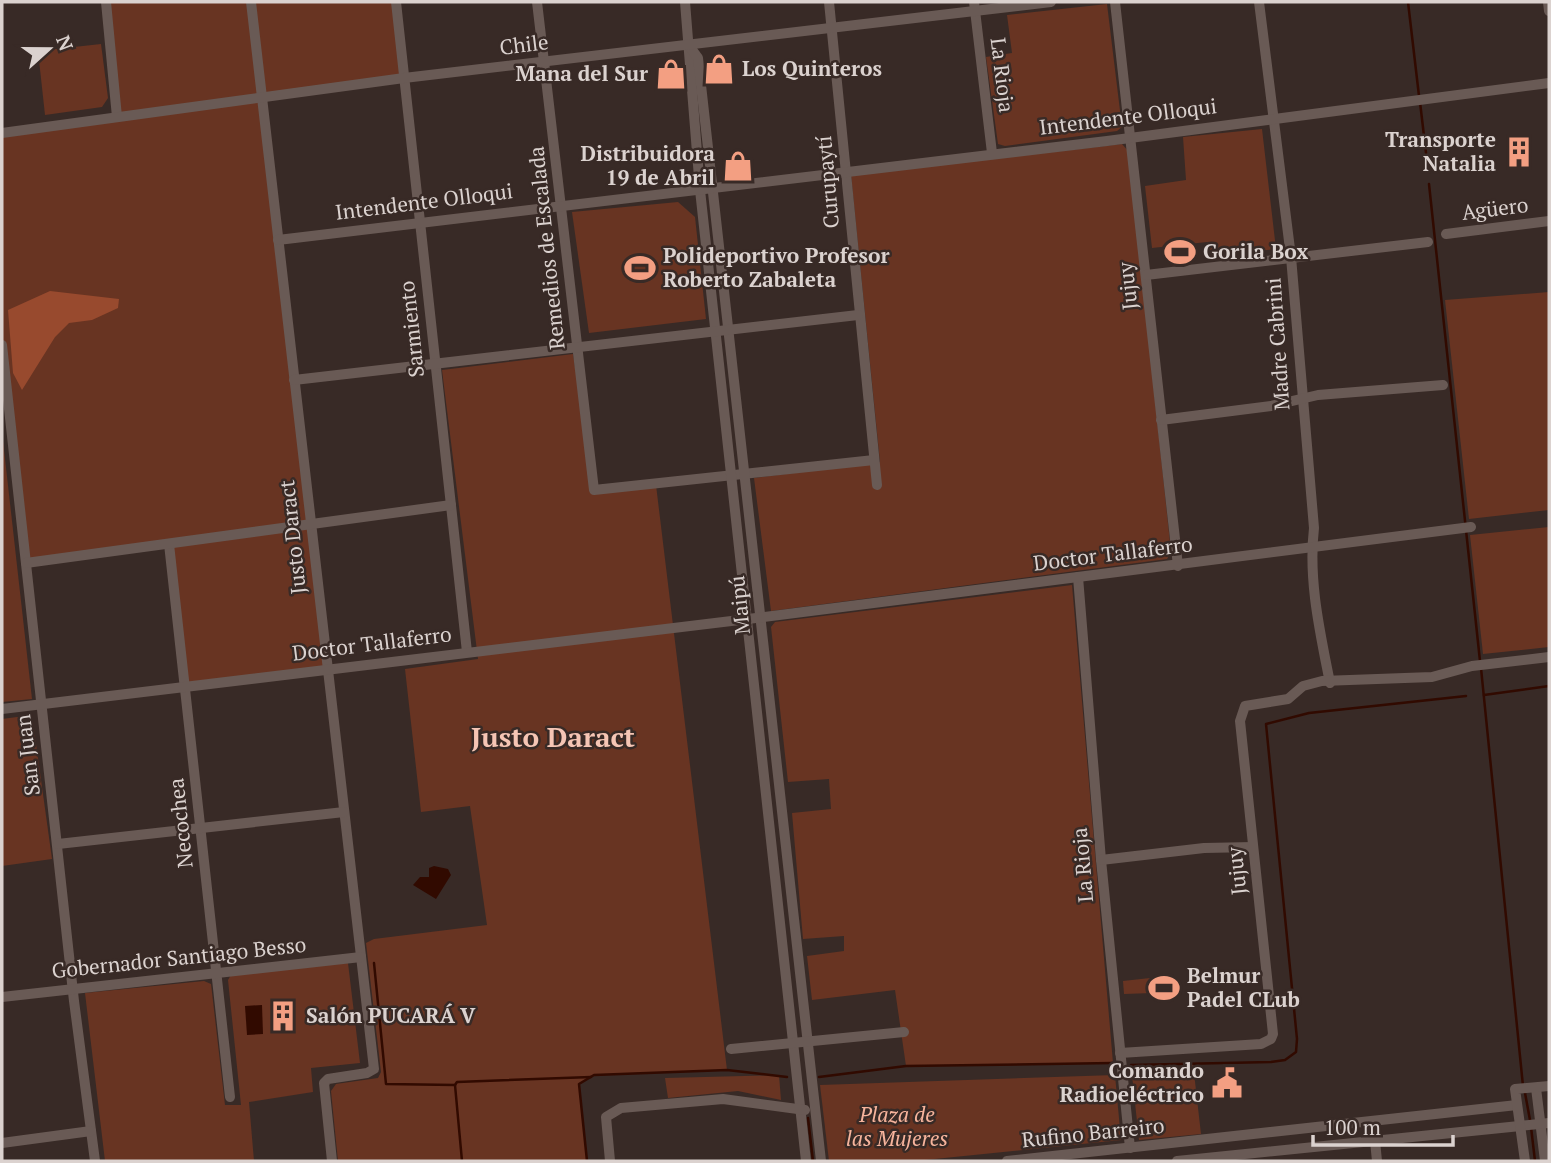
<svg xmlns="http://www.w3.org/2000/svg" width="1551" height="1163" viewBox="0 0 1551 1163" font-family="'PT Serif',serif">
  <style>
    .green { fill: #683422 }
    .forest { fill: #984a2e }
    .water { fill: #310a00 }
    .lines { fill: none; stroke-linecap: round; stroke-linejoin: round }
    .stream { stroke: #310a00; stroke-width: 2.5 }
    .minor { stroke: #695a55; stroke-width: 10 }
    .labels { text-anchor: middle; stroke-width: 5; stroke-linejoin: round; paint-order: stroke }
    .street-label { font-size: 21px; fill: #dbd2cf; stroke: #382a26 }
    .poi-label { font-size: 21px; font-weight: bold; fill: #dbd2cf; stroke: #382a26; text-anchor: start }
    .park-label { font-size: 21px; font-style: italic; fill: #f7b49c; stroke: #382a26 }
    .district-label { font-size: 28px; font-weight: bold; fill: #f5c5b4; stroke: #382a26 }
  </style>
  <rect width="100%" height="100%" fill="#382a26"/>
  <g class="green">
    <path d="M 106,2 L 396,2 L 404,78 L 262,97 L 327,669 L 185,686 L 169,544 L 26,563 L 2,350 L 2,133 L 117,117 Z"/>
    <path d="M 1107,4 L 1122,127 L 1117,131 L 1005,146 L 998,144 L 986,57 L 1012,53 L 1007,15 Z"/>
    <path d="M 101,44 L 108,98 L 102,107 L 45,115 L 38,51 Z"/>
    <path d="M 1262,129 L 1276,249 L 1209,256 L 1207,242 L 1152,248 L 1145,186 L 1186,180 L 1183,137 Z"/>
    <path d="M 1122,144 L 1129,152 L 1171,552 L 1167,559 L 771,611 L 754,478 L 880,462 L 851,175 Z"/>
    <path d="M 678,202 L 695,217 L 706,319 L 589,333 L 572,212 Z"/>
    <path d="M 1549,292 L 1549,510 L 1469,519 L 1445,300 Z"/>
    <path d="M 573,354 L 594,490 L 656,485 L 727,1070 L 595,1075 L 579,1084 L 587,1161 L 338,1161 L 331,1091 L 336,1084 L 378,1078 L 381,1072 L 366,943 L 374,939 L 487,925 L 470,806 L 421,812 L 405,669 L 478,659 L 442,370 Z"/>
    <path d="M 2,432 L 32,699 L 2,702 Z"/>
    <path d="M 1549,527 L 1549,647 L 1483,654 L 1470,535 Z"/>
    <path d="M 1072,585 L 1113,1063 L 906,1066 L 895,990 L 812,1000 L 807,956 L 844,951 L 844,936 L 803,939 L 792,813 L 831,809 L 829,779 L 788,782 L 771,627 L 775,622 Z"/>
    <path d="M 32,715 L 52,859 L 2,866 L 2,719 Z"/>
    <path d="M 348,963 L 360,1063 L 311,1068 L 313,1092 L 249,1102 L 254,1161 L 105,1161 L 85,993 L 204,981 L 211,984 L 225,1105 L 241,1105 L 228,980 L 231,975 Z"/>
    <path d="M 1150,978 L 1152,993 L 1124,994 L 1123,981 Z"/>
    <path d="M 1193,1064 L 1201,1134 L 1139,1140 L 1132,1075 L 1178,1074 Z"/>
    <path d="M 779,1075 L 781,1100 L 738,1091 L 668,1098 L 665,1078 Z"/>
    <path d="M 1115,1075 L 1121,1140 L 915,1161 L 829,1161 L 820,1085 Z"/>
  </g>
  <path class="forest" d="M 50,291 L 119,299 L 118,308 L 92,320 L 69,323 L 55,337 L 22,390 L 13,373 L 8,310 Z"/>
  <g class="water">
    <path d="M 434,866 L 448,869 L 451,875 L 436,899 L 413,885 L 420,877 L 429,877 L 429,868 Z"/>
    <path d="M 262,1005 L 263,1034 L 247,1035 L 245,1006 Z"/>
  </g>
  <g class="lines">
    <g class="stream">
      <path d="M 1408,2 L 1419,96"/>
      <path d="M 1420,102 L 1426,153"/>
      <path d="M 1429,184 L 1480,661"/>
      <path d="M 1481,668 L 1523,1086"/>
      <path d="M 1484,695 L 1549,686"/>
      <path d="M 374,963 L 386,1084 L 455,1085 L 457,1082 L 591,1077"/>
      <path d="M 1131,1065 L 1271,1062 L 1285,1060 L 1296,1052 L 1297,1039 L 1266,724 L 1309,713 L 1466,696"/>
      <path d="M 819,1077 L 906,1066 L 1113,1063"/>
      <path d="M 455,1085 L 462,1161"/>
      <path d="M 1525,1093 L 1530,1120"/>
      <path d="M 808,1118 L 813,1161"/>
      <path d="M 1531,1127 L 1535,1161"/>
      <path d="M 587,1161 L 579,1084 L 594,1075 L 727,1070 L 787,1077"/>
    </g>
    <g class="minor">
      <path d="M 106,2 L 117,117"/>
      <path d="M 251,2 L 374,1069 L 367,1073 L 328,1079 L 324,1083 L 332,1161"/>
      <path d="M 396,2 L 467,652"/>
      <path d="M 537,2 L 594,490 L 874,460"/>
      <path d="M 685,2 L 700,190 L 806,1161"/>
      <path d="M 829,2 L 877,485"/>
      <path d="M 974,2 L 992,153"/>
      <path d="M 1115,2 L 1178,566"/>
      <path d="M 1259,2 L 1291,257 L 1314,528 C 1308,580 1320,632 1330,683"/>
      <path d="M 1548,2 L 1549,11"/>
      <path d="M 690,47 L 698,58 L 821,1161"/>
      <path d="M 2,133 L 404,78 L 1051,2"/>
      <path d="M 1446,234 L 1549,221"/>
      <path d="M 278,240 L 1107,141 L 1549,83"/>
      <path d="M 1146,275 L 1428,242"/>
      <path d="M 2,345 L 74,1001 L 95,1161"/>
      <path d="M 294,380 L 858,315"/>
      <path d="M 1161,420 L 1271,406 L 1318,395 L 1443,385"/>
      <path d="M 169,544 L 230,1097"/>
      <path d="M 26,563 L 451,505"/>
      <path d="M 1078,577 L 1101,860 L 1130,1148"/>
      <path d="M 2,709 L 748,619 L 1471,527"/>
      <path d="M 58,844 L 344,812"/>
      <path d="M 1101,860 L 1204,848 L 1253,847"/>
      <path d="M 2,997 L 361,957"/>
      <path d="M 731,1049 L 904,1032"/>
      <path d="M 1120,1053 L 1261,1044 L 1271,1039 L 1273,1034 L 1240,721 L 1245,706 L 1288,699 L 1303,686 L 1322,681 L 1432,677 L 1472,666 L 1549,657"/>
      <path d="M 1536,1088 L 1545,1161"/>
      <path d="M 1373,1121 L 1377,1161"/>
      <path d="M 2,1143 L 91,1131"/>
      <path d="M 610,1161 L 606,1117 L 621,1108 L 723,1099 L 805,1110"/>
      <path d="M 1007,1161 L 1517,1105"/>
      <path d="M 1177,1161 L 1549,1123"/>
      <path d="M 1525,1161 L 1515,1089 L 1549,1086"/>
    </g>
  </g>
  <defs>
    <g id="shop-bare" transform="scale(2.415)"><path d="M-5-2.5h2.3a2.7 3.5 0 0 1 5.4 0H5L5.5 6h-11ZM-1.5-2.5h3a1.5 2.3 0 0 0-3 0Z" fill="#f39f82" stroke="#382a26" stroke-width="2.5" paint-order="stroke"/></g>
    <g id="building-bare" transform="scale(2.415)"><path d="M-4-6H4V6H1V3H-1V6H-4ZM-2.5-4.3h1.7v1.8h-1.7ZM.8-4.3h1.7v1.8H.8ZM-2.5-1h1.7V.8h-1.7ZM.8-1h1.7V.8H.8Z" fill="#f39f82" stroke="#382a26" stroke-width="2.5" paint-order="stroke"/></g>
    <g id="stadium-bare" transform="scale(2.415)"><path d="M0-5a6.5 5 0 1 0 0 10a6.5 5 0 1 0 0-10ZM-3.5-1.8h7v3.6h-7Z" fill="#f39f82" stroke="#382a26" stroke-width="2.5" paint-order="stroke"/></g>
    <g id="civic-bare" transform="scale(2.415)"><path d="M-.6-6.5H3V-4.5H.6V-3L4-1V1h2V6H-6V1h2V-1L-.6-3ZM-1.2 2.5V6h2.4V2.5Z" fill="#f39f82" stroke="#382a26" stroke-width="2.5" paint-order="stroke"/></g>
  </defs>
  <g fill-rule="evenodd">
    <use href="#shop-bare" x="719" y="69"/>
    <use href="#shop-bare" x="671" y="74"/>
    <use href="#building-bare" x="1519" y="152"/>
    <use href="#shop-bare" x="738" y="166"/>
    <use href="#stadium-bare" x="1180" y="252"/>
    <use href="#stadium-bare" x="640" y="268"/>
    <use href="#stadium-bare" x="1164" y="988"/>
    <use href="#building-bare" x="283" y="1016"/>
    <use href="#civic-bare" x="1227" y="1083"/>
  </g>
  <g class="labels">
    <g class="street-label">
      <text transform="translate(524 45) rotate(-7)" y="7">Chile</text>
      <text transform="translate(1002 75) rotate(83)" y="7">La Rioja</text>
      <text transform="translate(1128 117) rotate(-7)" y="7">Intendente Olloqui</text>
      <text transform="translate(828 182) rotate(-95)" y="7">Curupaytí</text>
      <text transform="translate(424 202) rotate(-7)" y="7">Intendente Olloqui</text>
      <text transform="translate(1495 209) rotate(-7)" y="7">Agüero</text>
      <text transform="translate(547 248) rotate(-96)" y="7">Remedios de Escalada</text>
      <text transform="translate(1128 286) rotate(-96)" y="7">Jujuy</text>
      <text transform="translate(412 329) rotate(-96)" y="7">Sarmiento</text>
      <text transform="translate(1278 344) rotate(-94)" y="7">Madre Cabrini</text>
      <text transform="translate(293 537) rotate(-96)" y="7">Justo Daract</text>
      <text transform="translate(1113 554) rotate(-7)" y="7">Doctor Tallaferro</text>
      <text transform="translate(740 605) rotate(-96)" y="7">Maipú</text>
      <text transform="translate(372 644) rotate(-7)" y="7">Doctor Tallaferro</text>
      <text transform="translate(28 755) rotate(-97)" y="7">San Juan</text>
      <text transform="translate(181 823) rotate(-96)" y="7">Necochea</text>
      <text transform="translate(1083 865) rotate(-95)" y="7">La Rioja</text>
      <text transform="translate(1237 871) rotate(-96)" y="7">Jujuy</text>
      <text transform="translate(179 958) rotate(-6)" y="7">Gobernador Santiago Besso</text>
      <text transform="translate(1093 1133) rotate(-6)" y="7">Rufino Barreiro</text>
    </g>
    <g class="poi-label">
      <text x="742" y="76">Los Quinteros</text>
      <text x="648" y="81" text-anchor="end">Mana del Sur</text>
      <text x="1496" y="147" text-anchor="end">Transporte<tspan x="1496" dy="24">Natalia</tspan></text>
      <text x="715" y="161" text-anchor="end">Distribuidora<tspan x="715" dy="24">19 de Abril</tspan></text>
      <text x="1203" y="259">Gorila Box</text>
      <text x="663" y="263">Polideportivo Profesor<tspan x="663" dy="24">Roberto Zabaleta</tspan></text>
      <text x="1187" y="983">Belmur<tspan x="1187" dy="24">Padel CLub</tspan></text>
      <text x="306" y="1023">Salón PUCARÁ V</text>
      <text x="1204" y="1078" text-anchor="end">Comando<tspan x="1204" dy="24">Radioeléctrico</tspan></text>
    </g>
    <g class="park-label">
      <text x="897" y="1122">Plaza de<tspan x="897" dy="24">las Mujeres</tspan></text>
    </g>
    <g class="district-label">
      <text x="553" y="747">Justo Daract</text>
    </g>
  </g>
  <rect width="1551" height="1163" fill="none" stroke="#dbd2cf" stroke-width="7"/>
  <g transform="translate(49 49) rotate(69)" stroke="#382a26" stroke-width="5" paint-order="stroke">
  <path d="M0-5L12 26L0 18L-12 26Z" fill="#dbd2cf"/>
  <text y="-10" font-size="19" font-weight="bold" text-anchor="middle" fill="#dbd2cf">N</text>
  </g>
  <path d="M1313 1135v10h140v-10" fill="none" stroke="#dbd2cf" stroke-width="3.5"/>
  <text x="1324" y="1135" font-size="21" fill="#dbd2cf" stroke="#382a26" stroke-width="5" paint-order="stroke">100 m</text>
</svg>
